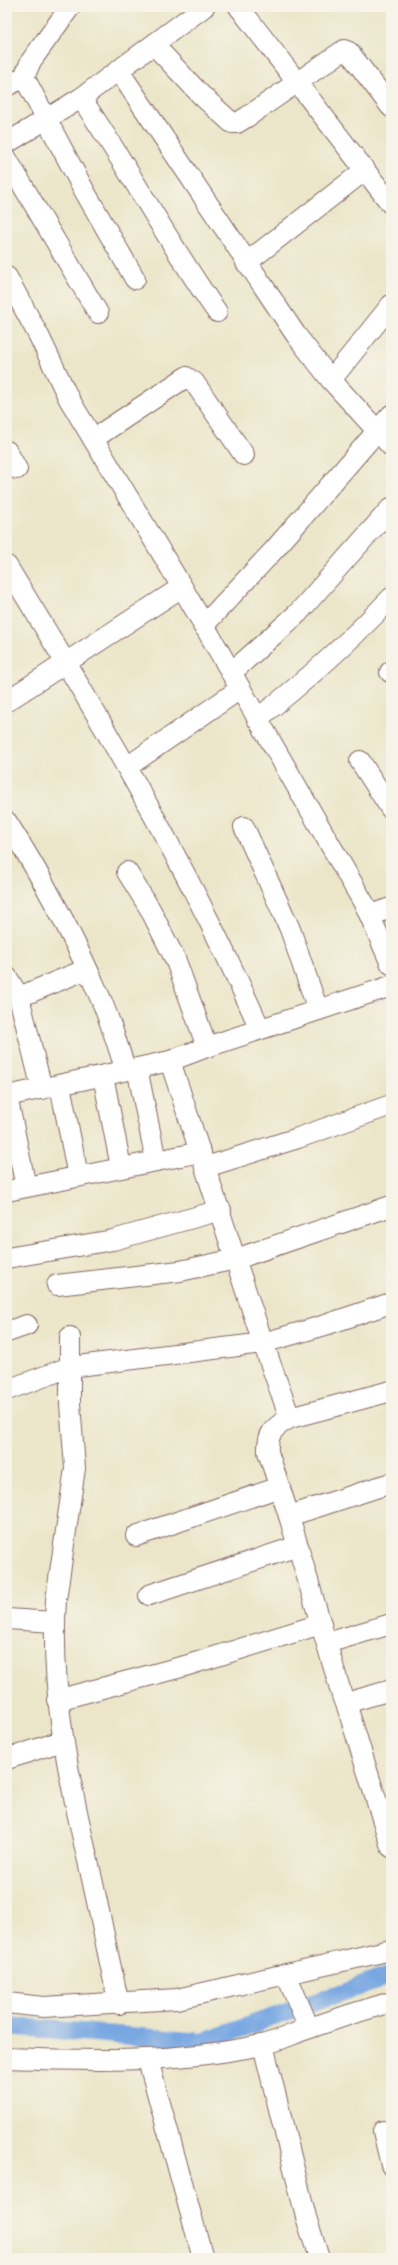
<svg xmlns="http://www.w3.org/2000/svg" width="398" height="2265" viewBox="0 0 398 2265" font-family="Mali,sans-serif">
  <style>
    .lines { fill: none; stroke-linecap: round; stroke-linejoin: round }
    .canal { stroke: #78a7e2; stroke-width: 18 }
    .minor-casing { stroke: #826562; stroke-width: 22 }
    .minor { stroke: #fff; stroke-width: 20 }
  </style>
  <rect width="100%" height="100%" fill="#f7f3e8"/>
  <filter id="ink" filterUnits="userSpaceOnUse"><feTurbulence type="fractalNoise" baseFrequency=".025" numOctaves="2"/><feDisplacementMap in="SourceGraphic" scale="8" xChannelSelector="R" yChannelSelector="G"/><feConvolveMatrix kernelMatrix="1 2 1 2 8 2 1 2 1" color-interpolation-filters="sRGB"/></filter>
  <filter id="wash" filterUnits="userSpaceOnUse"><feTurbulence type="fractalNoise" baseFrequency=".012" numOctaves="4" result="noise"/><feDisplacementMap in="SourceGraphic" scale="16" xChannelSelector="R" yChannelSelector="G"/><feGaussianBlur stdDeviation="0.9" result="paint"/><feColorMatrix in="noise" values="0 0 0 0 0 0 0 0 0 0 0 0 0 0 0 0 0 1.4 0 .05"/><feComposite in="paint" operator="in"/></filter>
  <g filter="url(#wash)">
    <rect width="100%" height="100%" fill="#ebe6c9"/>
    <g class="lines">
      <path class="canal" d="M 7,2026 L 203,2042 L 391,1975"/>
    </g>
  </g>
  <g filter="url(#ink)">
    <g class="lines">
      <g class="minor-casing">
        <g id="minor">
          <path d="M 70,7 L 31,61 L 24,77 L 85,192 L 135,279"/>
          <path d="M 239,7 L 391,204"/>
          <path d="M 154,45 L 201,95 L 232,123 L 237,123 L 247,117 L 344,50 L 349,52 L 391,107"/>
          <path d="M 119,71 L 296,335 L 331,380 L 391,446"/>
          <path d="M 7,86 L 24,77"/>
          <path d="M 81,98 C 129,168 168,243 217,312"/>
          <path d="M 7,143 L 81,98 L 204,7"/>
          <path d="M 7,159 L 98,313"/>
          <path d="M 246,263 L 365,170"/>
          <path d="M 7,277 L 39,336 L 69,399 L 182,587 L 366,907 L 391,964"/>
          <path d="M 331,380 L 391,305"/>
          <path d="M 93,439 L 186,377 L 194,382 L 244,455"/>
          <path d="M 7,451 L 17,469"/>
          <path d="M 7,566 C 99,716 189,868 260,1029"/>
          <path d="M 203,626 L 274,550 L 391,415"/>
          <path d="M 390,672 L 391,672"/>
          <path d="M 231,673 L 298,613 L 391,508"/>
          <path d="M 7,701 L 182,587"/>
          <path d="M 257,719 C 305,682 349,642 391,598"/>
          <path d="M 360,761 L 391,809"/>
          <path d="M 127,767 L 240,689"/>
          <path d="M 7,822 C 42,877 73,935 99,995 C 110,1019 117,1045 126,1070"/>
          <path d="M 244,827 L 290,929 L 318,1010"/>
          <path d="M 127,872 L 150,909 L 176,961 L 207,1047"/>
          <path d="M 370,915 L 391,908"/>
          <path d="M 7,977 L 19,997 L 42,1089"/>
          <path d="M 19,997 L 87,969"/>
          <path d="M 170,1061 L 263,1343 L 290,1418"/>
          <path d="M 137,1068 L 156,1161"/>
          <path d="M 103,1076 L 121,1167"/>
          <path d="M 60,1085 L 78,1176"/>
          <path d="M 7,1096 L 170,1061 L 207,1047 L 391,986"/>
          <path d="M 7,1096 L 26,1187"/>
          <path d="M 206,1167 L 298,1138 L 391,1105"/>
          <path d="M 7,1191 L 201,1152"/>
          <path d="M 7,1258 L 113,1240 L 221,1210"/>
          <path d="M 57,1285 L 180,1271 L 236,1259 L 391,1206"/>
          <path d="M 7,1332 L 27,1325"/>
          <path d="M 70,1337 L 70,1404 L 75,1468 L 56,1600 C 50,1689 68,1775 88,1861 C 99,1909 108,1956 119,2004"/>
          <path d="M 7,1390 L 70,1367 L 263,1343 L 322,1326 L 391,1303"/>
          <path d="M 391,1391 L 290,1418 C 274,1427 267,1433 268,1452 L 289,1516 L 343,1699 L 346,1703 L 391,1847"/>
          <path d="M 289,1516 L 391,1483"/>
          <path d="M 136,1536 L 280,1487"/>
          <path d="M 149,1595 L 298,1546"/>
          <path d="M 7,1619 L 54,1622"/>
          <path d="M 327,1643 L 391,1624"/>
          <path d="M 57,1700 L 185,1666 L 321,1624"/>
          <path d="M 346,1703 L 391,1690"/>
          <path d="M 7,1759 L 62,1741"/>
          <path d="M 286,1974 L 309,2028"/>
          <path d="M 7,2003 L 43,2007 L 177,1999 L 391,1950"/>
          <path d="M 263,2045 L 306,2217 L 319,2258"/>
          <path d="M 7,2058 C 92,2061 177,2063 261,2045 C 277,2042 292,2034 307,2029 C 335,2019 363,2010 391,2002"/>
          <path d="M 148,2060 L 203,2258"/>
          <path d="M 383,2131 L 391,2165"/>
        </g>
      </g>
      <use href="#minor" class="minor"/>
    </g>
  </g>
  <rect width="398" height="2265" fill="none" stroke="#f7f3e8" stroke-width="24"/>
</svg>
